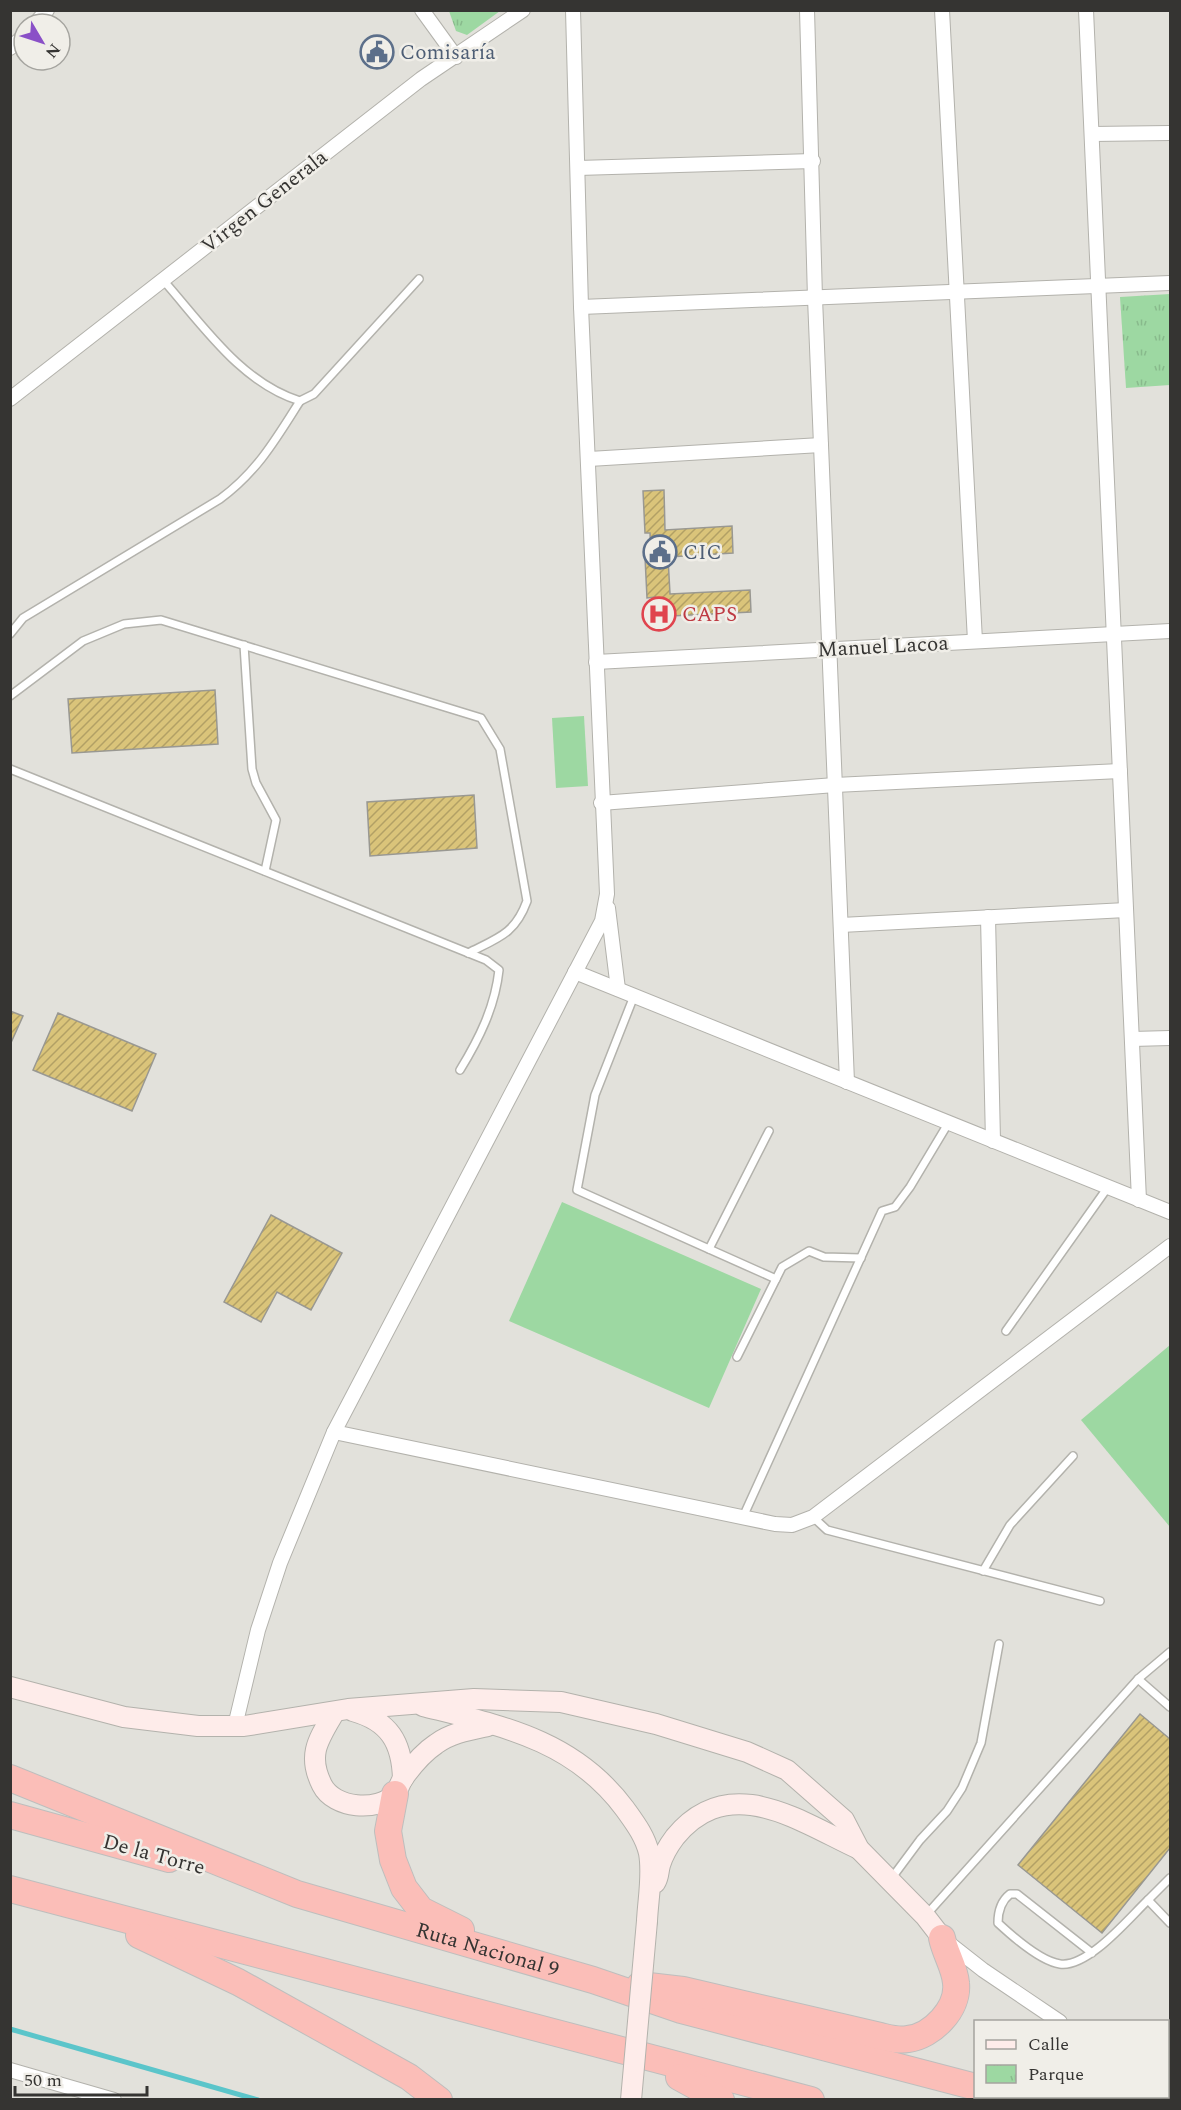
<svg xmlns="http://www.w3.org/2000/svg" width="1181" height="2110" viewBox="0 0 1181 2110" font-family="Spectral,serif">
  <style>
    .grass { fill: #9dd8a2 }
    .park { fill: url(#park-tufts) }
    .lines { fill: none; stroke-linecap: round; stroke-linejoin: round }
    .stream { stroke: #5bc5ca; stroke-width: 5 }
    .building { fill: url(#building-hatch); stroke: #999892; stroke-width: 1.5 }
    .lane-casing { stroke: #b3b2ac; stroke-width: 10 }
    .street-casing { stroke: #b3b2ac; stroke-width: 16 }
    .secondary-casing { stroke: #b3b2ac; stroke-width: 22 }
    .highway-casing { stroke: #bebebd; stroke-width: 28 }
    .lane { stroke: #fff; stroke-width: 7 }
    .street { stroke: #fff; stroke-width: 14 }
    .secondary { stroke: #feecea; stroke-width: 20 }
    .highway { stroke: #fbbeb8; stroke-width: 26 }
    .secondary-bridge-casing { stroke: #b3b2ac; stroke-width: 22; stroke-linecap: butt }
    .secondary-bridge { stroke: #feecea; stroke-width: 20 }
    .labels { text-anchor: middle; stroke-width: 5; stroke-linejoin: round; paint-order: stroke }
    .service-label { font-size: 21px; fill: #4e5e75; stroke: #f0eee8; text-anchor: start }
    .street-label { font-size: 21px; fill: #353432; stroke: #f0eee8 }
    .health-label { font-size: 21px; fill: #be3a42; stroke: #f0eee8; text-anchor: start }
  </style>
  <defs>
    <pattern id="park-tufts" width="24" height="20" patternUnits="userSpaceOnUse" patternTransform="scale(1.5)"><rect width="24" height="20" fill="#9dd8a2"/><path d="M3 7l-1-3M5 7V3M7 7l1-3M15 17l-1-3M17 17v-4M19 17l1-3" fill="none" stroke="#88ba8c"/></pattern>
    <pattern id="building-hatch" width="6" height="6" patternUnits="userSpaceOnUse" patternTransform="scale(1.5)"><rect width="6" height="6" fill="#dac47a"/><path d="M-1 1l2-2M0 6l6-6M5 7l2-2" fill="none" stroke="#b2a065"/></pattern>
  </defs>
  <rect width="100%" height="100%" fill="#e2e1db"/>
  <g class="grass">
    <path d="M 584,716 L 588,786 L 556,788 L 552,718 Z"/>
    <path d="M 562,1202 L 761,1289 L 709,1408 L 509,1321 Z"/>
    <path d="M 1170,1345 L 1170,1527 L 1081,1420 Z"/>
  </g>
  <g class="park">
    <path d="M 449,11 L 449,10 L 500,11 L 467,35 L 456,31 Z"/>
    <path d="M 1170,294 L 1170,385 L 1126,388 L 1120,297 Z"/>
  </g>
  <g class="lines">
    <path class="stream" d="M 10,2029 L 258,2100"/>
  </g>
  <g class="building">
    <path d="M 664,490 L 665,530 L 732,526 L 733,553 L 668,557 L 670,594 L 750,590 L 751,612 L 671,616 L 671,609 L 656,610 L 655,597 L 647,598 L 645,557 L 651,557 L 650,533 L 645,533 L 643,491 Z"/>
    <path d="M 215,690 L 218,744 L 72,753 L 68,699 Z"/>
    <path d="M 474,795 L 477,848 L 370,856 L 367,802 Z"/>
    <path d="M 10,1011 L 23,1016 L 10,1045 Z"/>
    <path d="M 58,1013 L 156,1054 L 132,1111 L 33,1070 Z"/>
    <path d="M 271,1215 L 342,1253 L 311,1310 L 277,1292 L 261,1322 L 224,1302 Z"/>
    <path d="M 1140,1714 L 1170,1739 L 1170,1848 L 1102,1933 L 1018,1865 Z"/>
  </g>
  <g class="lines">
    <g class="lane-casing">
      <g id="lane">
        <path d="M 163,280 C 202,324 241,383 300,401 L 314,394 L 419,279"/>
        <path d="M 10,634 L 23,618 L 220,499 C 257,472 276,439 300,401"/>
        <path d="M 244,645 L 252,769 L 256,783 L 276,820 L 265,871"/>
        <path d="M 10,696 L 83,641 L 124,624 L 161,620 L 481,718 L 500,749 L 527,901 C 515,934 498,938 468,953"/>
        <path d="M 10,769 L 486,960 L 499,970 C 495,1007 479,1039 460,1070"/>
        <path d="M 634,996 L 595,1095 L 577,1190 L 776,1279"/>
        <path d="M 709,1249 L 769,1131"/>
        <path d="M 1006,1331 L 1108,1187"/>
        <path d="M 737,1357 L 782,1267 L 809,1251 L 824,1257 L 861,1258"/>
        <path d="M 743,1517 L 882,1211 L 895,1207 L 910,1187 L 949,1122"/>
        <path d="M 813,1517 L 827,1530 L 1100,1601"/>
        <path d="M 983,1571 L 1010,1525 L 1073,1456"/>
        <path d="M 1138,1679 L 1170,1707"/>
        <path d="M 891,1879 L 920,1840 L 947,1811 L 962,1788 L 981,1743 L 999,1644"/>
        <path d="M 1148,1900 L 1170,1878"/>
        <path d="M 927,1914 L 1138,1679 L 1170,1652"/>
        <path d="M 1092,1953 L 1017,1894 L 1010,1894 C 1001,1901 998,1911 998,1923 C 1012,1936 1040,1961 1060,1964 C 1088,1968 1129,1918 1148,1900 L 1170,1923"/>
      </g>
    </g>
    <g class="street-casing">
      <g id="street">
        <path d="M 422,10 L 456,57"/>
        <path d="M 807,10 L 815,298 L 847,1082"/>
        <path d="M 942,10 L 975,641"/>
        <path d="M 1086,10 L 1139,1200"/>
        <path d="M 35,24 L 47,10"/>
        <path d="M 10,48 L 24,36"/>
        <path d="M 1092,134 L 1170,133"/>
        <path d="M 578,168 L 813,161"/>
        <path d="M 581,307 L 1170,283"/>
        <path d="M 10,399 L 421,79 L 523,10"/>
        <path d="M 589,459 L 821,445"/>
        <path d="M 596,662 L 1170,631"/>
        <path d="M 601,803 L 835,785 L 1120,771"/>
        <path d="M 608,908 L 618,989"/>
        <path d="M 988,917 L 993,1141"/>
        <path d="M 841,925 L 1126,910"/>
        <path d="M 575,972 L 1170,1212"/>
        <path d="M 1132,1039 L 1170,1038"/>
        <path d="M 334,1432 L 775,1524 L 792,1525 L 813,1517 L 1170,1246"/>
        <path d="M 235,1726 L 258,1630 L 280,1563 L 334,1432 L 602,921 L 607,894 L 581,307 L 573,10"/>
        <path d="M 946,1941 L 983,1970 L 1060,2022"/>
        <path d="M 10,2070 L 114,2100"/>
        <path d="M 1168,2081 L 1170,2082"/>
      </g>
    </g>
    <g class="secondary-casing">
      <g id="secondary">
        <path d="M 10,1687 L 124,1717 L 198,1726 L 244,1726 L 348,1709 L 474,1699 L 561,1702 L 656,1724 L 747,1752 L 787,1770 L 844,1820 L 859,1849 L 925,1916 L 942,1938"/>
        <path d="M 423,1706 C 502,1726 574,1740 625,1809 C 635,1823 645,1836 649,1853 C 653,1875 648,1899 647,1921"/>
        <path d="M 353,1711 C 389,1721 402,1742 403,1779"/>
        <path d="M 334,1713 C 318,1740 307,1755 322,1785 C 334,1809 378,1812 395,1794 C 399,1789 400,1782 404,1777 C 412,1766 424,1752 436,1744 C 451,1733 469,1730 488,1726"/>
        <path d="M 655,1883 C 659,1877 658,1872 660,1865 C 663,1855 669,1845 675,1837 C 730,1770 800,1822 859,1849"/>
      </g>
    </g>
    <g class="highway-casing">
      <g id="highway">
        <path id="s1" d="M 10,1778 L 297,1894 L 593,1980 L 681,2010 L 976,2087"/>
        <path d="M 395,1794 L 388,1831 L 393,1860 L 404,1888 L 421,1910 L 461,1930"/>
        <path d="M 10,1815 L 169,1859"/>
        <path d="M 10,1889 L 811,2100"/>
        <path d="M 139,1935 L 238,1982 L 409,2077 L 439,2100"/>
        <path d="M 640,1985 L 683,1990 L 880,2036 C 889,2038 898,2041 908,2039 C 932,2036 959,2009 956,1983 C 955,1968 945,1953 942,1938"/>
        <path d="M 679,2077 L 721,2100"/>
        <path d="M 1013,2096 L 1025,2100"/>
      </g>
    </g>
    <use href="#lane" class="lane"/>
    <use href="#street" class="street"/>
    <use href="#secondary" class="secondary"/>
    <use href="#highway" class="highway"/>
    <g class="secondary-bridge-casing">
      <path id="secondary-bridge" d="M 631,2100 L 647,1921"/>
    </g>
    <use href="#secondary-bridge" class="secondary-bridge"/>
  </g>
  <defs>
    <g id="civic-ring" transform="scale(1.725)"><circle r="9.5" fill="#f0eee8" stroke="#5c6f8a" stroke-width="1.5"/><path d="M-.6-6.5H3V-4.5H.6V-3L4-1V1h2V6H-6V1h2V-1L-.6-3ZM-1.2 2.5V6h2.4V2.5Z" fill="#5c6f8a"/></g>
    <g id="hospital-ring" transform="scale(1.725)"><circle r="9.5" fill="#f0eee8" stroke="#e0444e" stroke-width="1.5"/><path d="M-5-5h3v3.5h4V-5h3V5h-3V1.5h-4V5h-3Z" fill="#e0444e"/></g>
  </defs>
  <g fill-rule="evenodd">
    <use href="#civic-ring" x="377" y="52"/>
    <use href="#civic-ring" x="660" y="552"/>
    <use href="#hospital-ring" x="659" y="614"/>
  </g>
  <g class="labels">
    <g class="service-label">
      <text x="400" y="59">Comisaría</text>
      <text x="683" y="559">CIC</text>
    </g>
    <g class="street-label">
      <text transform="translate(264 201) rotate(-38)" y="7">Virgen Generala</text>
      <text transform="translate(883 646) rotate(-3)" y="7">Manuel Lacoa</text>
      <text transform="translate(154 1854) rotate(15)" y="7">De la Torre</text>
      <text dy="7" stroke="none"><textPath href="#s1" startOffset="508">Ruta Nacional 9</textPath></text>
    </g>
    <g class="health-label">
      <text x="682" y="621">CAPS</text>
    </g>
  </g>
  <rect width="1181" height="2110" fill="none" stroke="#353432" stroke-width="24"/>
  <rect x="974" y="2020" width="195" height="78" fill="#f0eee8" stroke="#a5a49f" stroke-width="1.5"/>
  <rect x="986" y="2040" width="30" height="9" fill="#feecea" stroke="#a5a49f" stroke-width="1.5"/>
  <text x="1028" y="2050" font-size="18" fill="#353432">Calle</text>
  <rect x="986" y="2065" width="30" height="18" fill="url(#park-tufts)" stroke="#a5a49f" stroke-width="1.5"/>
  <text x="1028" y="2080" font-size="18" fill="#353432">Parque</text>
  <g transform="translate(42 42) rotate(129)"><circle r="28" fill="#f0eee8" stroke="#a5a49f" stroke-width="1.5"/>
  <path d="M0-4.5L10 22L0 15L-10 22Z" fill="#8a50c7"/>
  <text y="-9" font-size="16" font-weight="bold" text-anchor="middle" fill="#353432">N</text>
  </g>
  <path d="M15 2086v9h132v-9" fill="none" stroke="#353432" stroke-width="3"/>
  <text x="24" y="2086" font-size="18" fill="#353432" stroke="#f0eee8" stroke-width="4.5" paint-order="stroke">50 m</text>
</svg>
